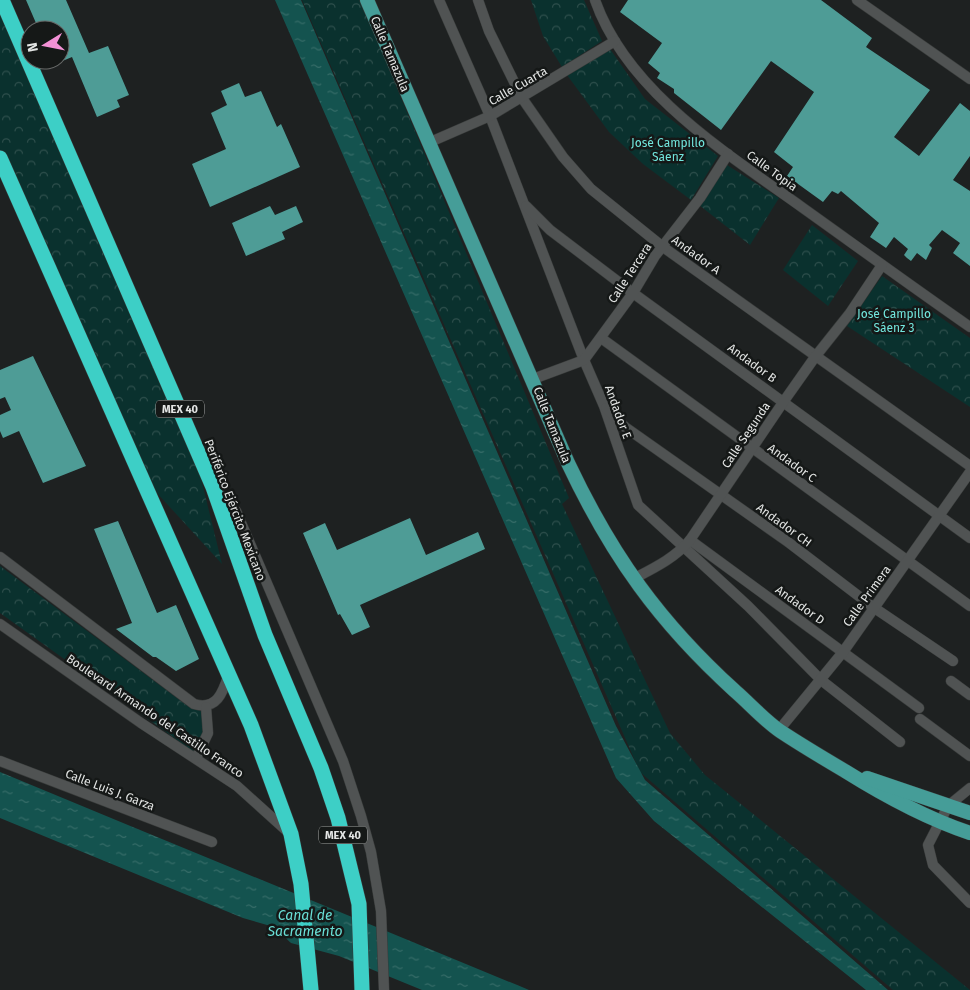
<svg xmlns="http://www.w3.org/2000/svg" width="970" height="990" viewBox="0 0 970 990" font-family="'Fira Sans',sans-serif">
  <style>
    .park { fill: url(#park-crowns) }
    .water { fill: url(#water-ripples) }
    .building { fill: #4e9c96 }
    .lines { fill: none; stroke-linecap: round; stroke-linejoin: round }
    .minor-casing { stroke: #383b3a; stroke-width: 11 }
    .major-casing { stroke: #383b3a; stroke-width: 15 }
    .highway-casing { stroke: #383b3a; stroke-width: 16 }
    .minor { stroke: #505353; stroke-width: 10 }
    .major { stroke: #459d98; stroke-width: 14 }
    .highway { stroke: #3dcfc6; stroke-width: 15 }
    .labels { text-anchor: middle; stroke-width: 5; stroke-linejoin: round; paint-order: stroke }
    .shield { fill: #151817; stroke: #a6a8a7; stroke-width: 1 }
    .shield-label { font-size: 11px; font-weight: bold; fill: #e4e6e5 }
    .street-label { font-size: 12px; fill: #e4e6e5; stroke: #151817 }
    .park-label { font-size: 12px; fill: #72e7de; stroke: #151817 }
    .water-label { font-size: 14px; font-style: italic; fill: #69dfd6; stroke: #151817 }
  </style>
  <defs>
    <pattern id="park-crowns" width="20" height="18" patternUnits="userSpaceOnUse" patternTransform="scale(1.25)"><rect width="20" height="18" fill="#0a312e"/><path d="M2 6a3 3 0 1 1 6 0M12 15a3 3 0 1 1 6 0" fill="none" stroke="#2e4f4c"/></pattern>
    <pattern id="water-ripples" width="26" height="14" patternUnits="userSpaceOnUse" patternTransform="scale(1.25)"><rect width="26" height="14" fill="#14534f"/><path d="M2 4q2-2 4 0t4 0M15 11q2-2 4 0t4 0" fill="none" stroke="#366c68"/></pattern>
  </defs>
  <rect width="100%" height="100%" fill="#1e2121"/>
  <g class="park">
    <path d="M 302,0 L 360,0 L 569,498 L 562,504 L 670,733 L 705,775 L 970,990 L 893,990 L 640,772 Z"/>
    <path d="M 531,0 L 584,0 L 602,41 L 562,67 L 543,36 Z"/>
    <path d="M 0,3 L 197,462 L 222,564 L 145,480 L 0,153 Z"/>
    <path d="M 610,49 L 645,99 L 718,156 L 691,200 L 643,164 L 609,132 L 567,75 Z"/>
    <path d="M 727,165 L 779,198 L 750,245 L 699,205 Z"/>
    <path d="M 812,225 L 858,261 L 828,306 L 783,270 Z"/>
    <path d="M 882,276 L 970,338 L 970,407 L 847,326 Z"/>
    <path d="M 0,566 L 185,704 L 201,711 C 206,727 203,737 194,752 L 0,613 Z"/>
  </g>
  <g class="water">
    <path d="M 275,0 L 301,0 L 616,726 L 645,780 L 888,990 L 866,990 L 654,821 L 616,778 Z"/>
    <path d="M 0,772 C 176,845 352,917 529,990 L 422,990 L 339,956 L 291,943 L 274,927 L 243,918 L 0,818 Z"/>
  </g>
  <g class="building">
    <path d="M 26,0 L 66,0 L 89,53 L 108,46 L 129,95 L 117,100 L 120,107 L 97,117 L 72,57 L 60,62 L 60,30 L 39,30 Z"/>
    <path d="M 628,0 L 821,0 L 872,38 L 866,47 L 930,90 L 894,137 L 919,156 L 960,103 L 970,111 L 970,156 L 953,180 L 970,191 L 970,266 L 953,253 L 960,243 L 942,230 L 929,245 L 932,248 L 926,260 L 917,253 L 911,261 L 907,258 L 904,255 L 908,249 L 894,237 L 886,248 L 870,237 L 879,223 L 841,191 L 838,194 L 832,191 L 823,202 L 787,176 L 793,167 L 774,152 L 814,92 L 771,61 L 721,130 L 674,93 L 674,89 L 657,78 L 660,73 L 648,63 L 662,43 L 620,12 Z"/>
    <path d="M 239,83 L 245,97 L 261,91 L 277,127 L 281,124 L 300,167 L 210,207 L 192,164 L 226,149 L 211,113 L 227,105 L 221,91 Z"/>
    <path d="M 270,206 L 275,215 L 296,206 L 303,222 L 282,232 L 285,239 L 246,256 L 232,223 Z"/>
    <path d="M 33,356 L 86,466 L 43,483 L 19,431 L 3,438 L 0,431 L 0,415 L 11,410 L 5,397 L 0,399 L 0,370 Z"/>
    <path d="M 410,518 L 426,555 L 478,532 L 485,549 L 360,605 L 370,627 L 352,635 L 340,614 L 338,615 L 303,533 L 325,523 L 337,550 Z"/>
    <path d="M 118,521 L 157,613 L 176,605 L 199,659 L 176,671 L 156,657 L 153,657 L 116,629 L 132,623 L 94,529 Z"/>
  </g>
  <g class="lines">
    <g class="minor-casing">
      <g id="minor">
        <path d="M 439,0 L 490,116 L 584,360 L 604,406 L 638,505 L 748,606 L 821,680 L 900,742"/>
        <path d="M 478,0 L 489,31 L 522,98 L 563,157 L 591,189 L 663,247 L 970,466"/>
        <path d="M 595,0 C 627,92 728,154 803,208 C 859,248 914,288 970,327"/>
        <path d="M 857,0 L 970,79"/>
        <path d="M 428,143 L 490,116 L 615,41"/>
        <path d="M 526,206 L 550,230 L 633,293 L 970,538"/>
        <path d="M 601,338 L 970,606"/>
        <path d="M 533,379 L 584,360 L 633,293 L 655,256 L 700,198 L 728,154"/>
        <path d="M 606,408 L 625,427 L 788,542 L 873,607 L 953,661"/>
        <path d="M 217,491 L 236,511 L 343,761 L 361,816 L 371,852 L 381,911 L 384,990"/>
        <path d="M 690,540 L 919,708"/>
        <path d="M 0,557 L 194,704 C 217,711 223,692 229,674"/>
        <path d="M 633,579 C 654,568 675,558 690,540 L 784,401 L 815,357 L 850,313 L 882,265"/>
        <path d="M 0,624 L 141,723 L 237,786 L 288,832"/>
        <path d="M 951,681 L 970,695"/>
        <path d="M 920,719 L 970,756"/>
        <path d="M 779,730 L 843,652 L 970,472"/>
        <path d="M 196,758 L 208,733 L 206,707"/>
        <path d="M 0,761 L 212,842"/>
        <path d="M 970,788 L 948,806 L 928,845 L 933,865 L 970,903"/>
      </g>
    </g>
    <g class="major-casing">
      <g id="major">
        <path d="M 367,0 L 568,463 C 612,556 659,622 735,691 C 750,704 764,720 780,731 C 801,745 823,758 845,771 C 885,796 925,818 970,833"/>
        <path d="M 867,778 L 970,813"/>
      </g>
    </g>
    <g class="highway-casing">
      <g id="highway">
        <path d="M 2,0 L 213,487 L 265,635 L 321,768 L 338,818 L 359,904 L 362,990"/>
        <path d="M 0,158 L 251,725 L 291,834 L 301,884 L 311,990"/>
      </g>
    </g>
    <use href="#minor" class="minor"/>
    <use href="#major" class="major"/>
    <use href="#highway" class="highway"/>
  </g>
  <g class="labels">
    <g class="shield">
      <rect x="156" y="400.5" width="48" height="17" rx="4"/>
      <rect x="319" y="826.5" width="48" height="17" rx="4"/>
    </g>
    <g class="shield-label">
      <text x="180" y="413">MEX 40</text>
      <text x="343" y="839">MEX 40</text>
    </g>
    <g class="street-label">
      <text transform="translate(390 54) rotate(67)" y="4">Calle Tamazula</text>
      <text transform="translate(518 86) rotate(-30)" y="4">Calle Cuarta</text>
      <text transform="translate(772 171) rotate(36)" y="4">Calle Topia</text>
      <text transform="translate(696 255) rotate(36)" y="4">Andador A</text>
      <text transform="translate(630 273) rotate(-57)" y="4">Calle Tercera</text>
      <text transform="translate(752 363) rotate(36)" y="4">Andador B</text>
      <text transform="translate(618 412) rotate(70)" y="4">Andador E</text>
      <text transform="translate(552 425) rotate(68)" y="4">Calle Tamazula</text>
      <text transform="translate(746 435) rotate(-56)" y="4">Calle Segunda</text>
      <text transform="translate(792 463) rotate(36)" y="4">Andador C</text>
      <text transform="translate(235 510) rotate(69)" y="4">Periférico Ejército Mexicano</text>
      <text transform="translate(784 525) rotate(36)" y="4">Andador CH</text>
      <text transform="translate(867 596) rotate(-54)" y="4">Calle Primera</text>
      <text transform="translate(800 605) rotate(36)" y="4">Andador D</text>
      <text transform="translate(155 716) rotate(34)" y="4">Boulevard Armando del Castillo Franco</text>
      <text transform="translate(110 790) rotate(21)" y="4">Calle Luis J. Garza</text>
    </g>
    <g class="park-label">
      <text x="668" y="147">José Campillo<tspan x="668" dy="14">Sáenz</tspan></text>
      <text x="894" y="318">José Campillo<tspan x="894" dy="14">Sáenz 3</tspan></text>
    </g>
    <g class="water-label">
      <text x="305" y="920">Canal de<tspan x="305" dy="16">Sacramento</tspan></text>
    </g>
  </g>
  <g transform="translate(45 45) rotate(260)"><circle r="24" fill="#151817" stroke="#686a69"/>
  <path d="M0-4L9 19L0 12L-9 19Z" fill="#f391d6"/>
  <text y="-8" font-size="14" font-weight="bold" text-anchor="middle" fill="#e4e6e5">N</text>
  </g>
</svg>
